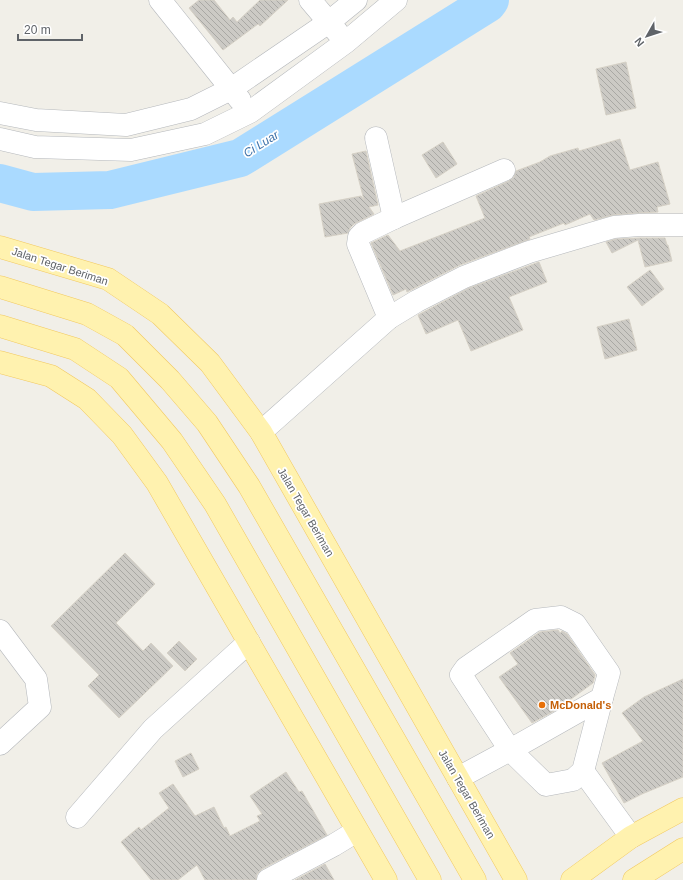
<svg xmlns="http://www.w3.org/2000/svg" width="683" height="880" viewBox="0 0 683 880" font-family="Helvetica,sans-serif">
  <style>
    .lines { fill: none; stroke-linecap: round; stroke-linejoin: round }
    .river { stroke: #aadaff; stroke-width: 38 }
    .building { fill: url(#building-back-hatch); stroke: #d6d1c6 }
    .minor-casing { stroke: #b5b8bc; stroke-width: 23 }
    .major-casing { stroke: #f2c960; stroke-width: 23 }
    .minor { stroke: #fff; stroke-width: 22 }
    .major { stroke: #fff2af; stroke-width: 22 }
    .food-dot { fill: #e8710a; stroke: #fff; stroke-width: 1.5 }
    .labels { text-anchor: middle; stroke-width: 3.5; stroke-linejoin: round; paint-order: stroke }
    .street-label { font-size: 11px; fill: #5f6368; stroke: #fff }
    .food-label { font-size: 11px; font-weight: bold; fill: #c56008; stroke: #fff; text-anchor: start }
    .water-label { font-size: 12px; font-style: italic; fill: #4174aa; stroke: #fff }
  </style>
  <defs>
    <pattern id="building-back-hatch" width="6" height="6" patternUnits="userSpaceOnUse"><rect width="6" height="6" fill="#cccac5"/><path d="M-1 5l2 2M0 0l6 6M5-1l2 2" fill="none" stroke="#a9a8a4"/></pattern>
  </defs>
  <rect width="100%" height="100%" fill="#f1efe8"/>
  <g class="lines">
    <path class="river" d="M 0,183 L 33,192 L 110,190 L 240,158 L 487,4 L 490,0"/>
  </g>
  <g class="building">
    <path d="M 199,0 L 214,0 L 230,20 L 233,17 L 237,22 L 260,0 L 288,0 L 260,26 L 258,24 L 223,50 L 189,8 Z"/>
    <path d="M 626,62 L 636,108 L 606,115 L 596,69 Z"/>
    <path d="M 620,139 L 630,170 L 658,162 L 670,204 L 657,207 L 658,212 L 638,213 L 613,215 L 594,220 L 590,214 L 565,225 L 564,223 L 529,237 L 530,239 L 460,265 L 407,292 L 406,289 L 393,295 L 371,243 L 388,235 L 400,251 L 485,218 L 476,196 L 509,181 L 514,177 L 516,171 L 540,162 L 550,156 L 578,148 L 579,151 Z"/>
    <path d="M 443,142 L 457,164 L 436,178 L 422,155 Z"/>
    <path d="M 366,151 L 378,205 L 369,207 L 374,214 L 354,224 L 350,228 L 348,233 L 325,237 L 319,204 L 361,196 L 364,200 L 352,154 Z"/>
    <path d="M 640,238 L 665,238 L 667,245 L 668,245 L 672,261 L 645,267 L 638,240 L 612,253 L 606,242 L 616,239 Z"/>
    <path d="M 539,262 L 547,282 L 509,297 L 523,330 L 471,351 L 458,320 L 426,334 L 418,315 L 469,288 Z"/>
    <path d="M 650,270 L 664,289 L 642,306 L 627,287 Z"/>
    <path d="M 629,319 L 637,350 L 605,359 L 597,327 Z"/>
    <path d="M 125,553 L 155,584 L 116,623 L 143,651 L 151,643 L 173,666 L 119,718 L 88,686 L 99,675 L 51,626 Z"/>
    <path d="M 558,630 L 560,633 L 562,631 L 567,634 L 595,675 L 593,683 L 556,710 L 532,723 L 499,677 L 518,664 L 510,653 L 540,632 Z"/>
    <path d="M 179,641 L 197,659 L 185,671 L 167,653 Z"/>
    <path d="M 683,679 L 683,777 L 642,794 L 624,803 L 602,763 L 643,741 L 622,713 L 644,697 Z"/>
    <path d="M 191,753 L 199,769 L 183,777 L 175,761 Z"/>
    <path d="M 286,772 L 299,792 L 302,791 L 327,835 L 262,869 L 257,874 L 256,880 L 205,880 L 197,865 L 178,880 L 151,880 L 121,842 L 139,827 L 141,830 L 169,808 L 159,793 L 173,784 L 195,816 L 214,807 L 224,828 L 226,827 L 230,836 L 260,821 L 257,816 L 262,814 L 250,796 Z"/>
    <path d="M 325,864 L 334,880 L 295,880 Z"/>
  </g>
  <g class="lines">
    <g class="minor-casing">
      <g id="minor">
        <path d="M 160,0 L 240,100"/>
        <path d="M 310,0 L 338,33"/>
        <path d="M 0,113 L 36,120 L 126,125 L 191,109 L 231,89 L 329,22 L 356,0"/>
        <path d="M 376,138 L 394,218"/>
        <path d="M 0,139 L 35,147 L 131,150 L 205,134 L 250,112 L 346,42 L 396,0"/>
        <path d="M 389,318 L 358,244 L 359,237 L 363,233 L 394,218 L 504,170"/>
        <path d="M 261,432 L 389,318 L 417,301 L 464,277 L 529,252 L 614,227 L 639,225 L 683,225"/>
        <path d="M 561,617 L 575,624 L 609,673 L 602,698 L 583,771 L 573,780 L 546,785 L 510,750 L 461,675 L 466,668 L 535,620 Z"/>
        <path d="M 0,631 L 36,679 L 40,707 L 0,744"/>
        <path d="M 583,771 L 631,837"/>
        <path d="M 458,778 L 510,750 L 602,698"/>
        <path d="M 77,817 L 153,729 L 249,642"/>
        <path d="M 268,880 L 334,845 L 357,831"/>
      </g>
    </g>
    <g class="major-casing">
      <g id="major">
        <path d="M 0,247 L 108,279 L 160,314 L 210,363 L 261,432 L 516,880"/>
        <path d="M 0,287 L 87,314 L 125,335 L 170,380 L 207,423 L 249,486 L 475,880"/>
        <path d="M 0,326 L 75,349 L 119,378 L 172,441 L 215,504 L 430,880"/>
        <path d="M 0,362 L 51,376 L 87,399 L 122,435 L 157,483 L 386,880"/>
        <path d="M 572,880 L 631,837 L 683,809"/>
        <path d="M 634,880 L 683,849"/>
      </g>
    </g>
    <use href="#minor" class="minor"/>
    <use href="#major" class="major"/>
  </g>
  <circle class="food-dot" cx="542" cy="705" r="4"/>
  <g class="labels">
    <g class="street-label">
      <text transform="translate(60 266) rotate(18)" y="4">Jalan Tegar Beriman</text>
      <text transform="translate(306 512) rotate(60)" y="4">Jalan Tegar Beriman</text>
      <text transform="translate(467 794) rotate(60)" y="4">Jalan Tegar Beriman</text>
    </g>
    <g class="food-label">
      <text x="550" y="709">McDonald's</text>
    </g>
    <g class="water-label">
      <text transform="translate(261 144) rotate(-32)" y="4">Ci Luar</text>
    </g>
  </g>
  <g transform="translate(647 36) rotate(231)" stroke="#ffffff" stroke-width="3" paint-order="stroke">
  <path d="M0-3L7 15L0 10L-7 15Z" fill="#5f6368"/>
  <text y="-6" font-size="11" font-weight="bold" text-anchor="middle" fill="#5f6368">N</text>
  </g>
  <path d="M18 34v6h64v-6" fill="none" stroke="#5f6368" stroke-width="2"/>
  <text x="24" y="34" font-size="12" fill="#5f6368" stroke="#ffffff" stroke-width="3" paint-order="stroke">20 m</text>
</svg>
